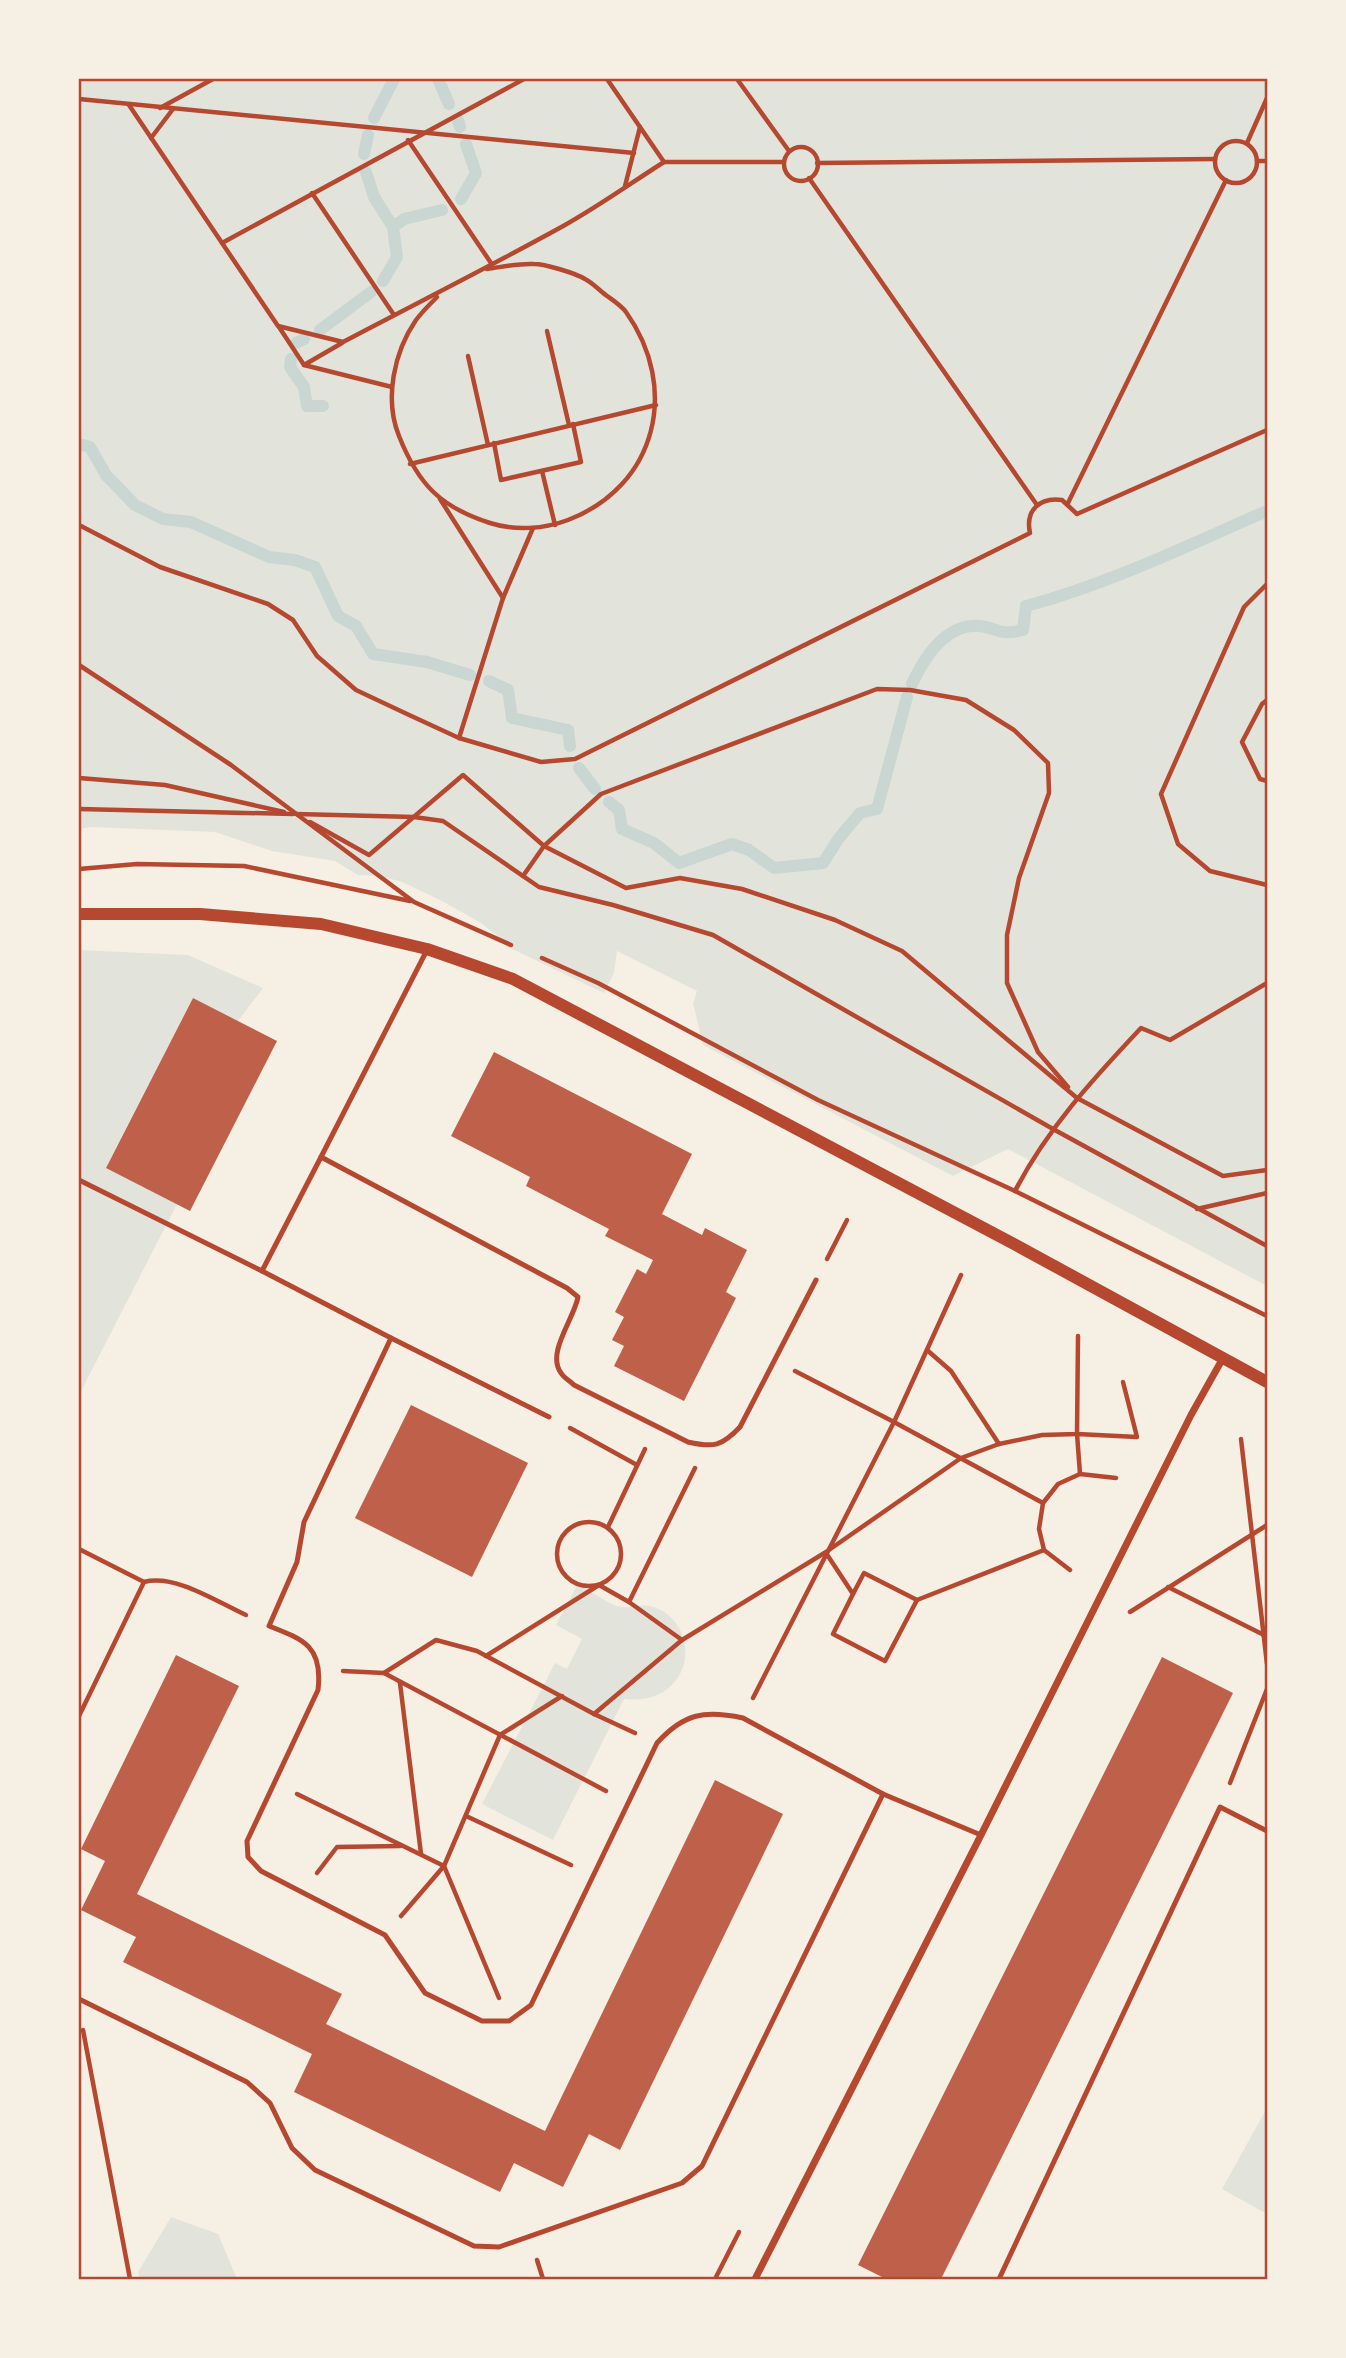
<svg xmlns="http://www.w3.org/2000/svg" width="1346" height="2358" viewBox="0 0 1346 2358" font-family="'Source Sans 3',sans-serif">
  <style>
    .green { fill: #e2e4dc }
    .lines { fill: none; stroke-linecap: round; stroke-linejoin: round }
    .stream { stroke: #c9d6d2; stroke-width: 12 }
    .building { fill: #bf614a }
    .path { stroke: #b5482f; stroke-width: 4.5 }
    .service { stroke: #b5482f; stroke-width: 5 }
    .minor { stroke: #b5482f; stroke-width: 7 }
    .tertiary { stroke: #b5482f; stroke-width: 12 }
    .neatline { fill: none; stroke: #b5482f; stroke-width: 2.5 }
  </style>
  <rect width="100%" height="100%" fill="#f6efe4"/>
  <g class="green">
    <path d="M 79,79 L 1267,79 L 1267,1286 L 1008,1149 L 953,1176 L 703,1045 L 693,1003 L 697,991 L 617,951 L 614,973 L 604,993 L 506,946 L 499,937 L 481,923 L 442,901 L 402,882 L 380,876 L 358,875 L 335,861 L 272,851 L 215,832 L 90,827 L 79,829 Z"/>
    <path d="M 79,950 L 188,955 L 263,988 L 238,1021 L 193,998 L 106,1167 L 177,1204 L 79,1395 Z"/>
    <path d="M 578,1584 C 589,1590 610,1605 621,1607 C 631,1608 641,1603 654,1607 C 683,1617 695,1654 677,1679 C 663,1697 646,1701 624,1699 L 553,1840 L 482,1804 L 555,1663 L 567,1669 L 582,1639 L 556,1625 Z"/>
    <path d="M 1267,2108 L 1267,2214 L 1222,2189 Z"/>
    <path d="M 171,2217 L 218,2234 L 237,2279 L 140,2279 L 138,2272 Z"/>
  </g>
  <g class="lines">
    <g class="stream">
      <path d="M 438,79 L 449,104"/>
      <path d="M 374,118 L 394,79"/>
      <path d="M 458,120 L 460,127"/>
      <path d="M 364,154 L 368,135"/>
      <path d="M 366,172 L 374,197 L 393,227 L 397,257 L 383,281"/>
      <path d="M 461,199 L 476,173 L 466,144"/>
      <path d="M 393,227 L 404,219 L 442,210"/>
      <path d="M 320,330 L 371,292"/>
      <path d="M 296,343 L 304,339"/>
      <path d="M 291,359 L 290,367 L 304,387 L 307,406 L 323,406"/>
      <path d="M 79,444 L 90,447 L 106,475 L 135,505 L 163,519 L 191,522 L 269,557 L 295,560 L 315,567 L 338,616 L 356,626 L 373,654 L 427,662 L 470,675"/>
      <path d="M 489,681 L 508,690 L 512,718 L 568,730 L 570,746"/>
      <path d="M 912,684 C 924,658 946,623 980,626 C 1001,629 998,636 1023,630 L 1026,606 C 1109,584 1188,545 1267,511"/>
      <path d="M 579,768 L 595,789"/>
      <path d="M 609,802 L 619,810 L 622,829 L 654,843 L 679,863 L 732,844 L 749,850 L 774,868 L 823,863 L 839,838 L 860,813 L 877,809 L 907,697"/>
    </g>
  </g>
  <g class="building">
    <path d="M 193,998 L 277,1041 L 190,1211 L 106,1168 Z"/>
    <path d="M 494,1052 L 692,1154 L 662,1214 L 702,1235 L 705,1228 L 747,1250 L 726,1292 L 736,1298 L 684,1401 L 614,1366 L 624,1346 L 612,1340 L 624,1317 L 615,1312 L 637,1269 L 646,1274 L 653,1260 L 605,1236 L 609,1229 L 526,1186 L 530,1177 L 451,1136 Z"/>
    <path d="M 411,1405 L 528,1463 L 472,1577 L 355,1518 Z"/>
    <path d="M 176,1655 L 239,1686 L 137,1894 L 342,1994 L 326,2024 L 545,2131 L 715,1780 L 783,1814 L 620,2150 L 589,2134 L 563,2187 L 514,2163 L 500,2192 L 294,2092 L 312,2054 L 123,1962 L 136,1937 L 81,1910 L 105,1861 L 81,1849 Z"/>
    <path d="M 1162,1657 L 1233,1693 L 941,2279 L 886,2279 L 858,2265 Z"/>
  </g>
  <g class="lines">
    <g class="path">
      <path d="M 737,79 L 789,151"/>
      <path d="M 79,99 L 634,153"/>
      <path d="M 129,105 L 278,326 L 343,342 C 417,303 491,266 565,225 C 599,206 631,183 664,162 L 607,79"/>
      <path d="M 160,108 L 213,79"/>
      <path d="M 151,138 L 173,109"/>
      <path d="M 408,140 L 491,263"/>
      <circle cx="1236" cy="162" r="21"/>
      <path d="M 1247,143 L 1267,98"/>
      <circle cx="801" cy="164" r="17"/>
      <path d="M 1257,161 L 1267,161"/>
      <path d="M 664,162 L 784,162"/>
      <path d="M 817,163 L 1215,159"/>
      <path d="M 809,178 L 1037,505"/>
      <path d="M 625,186 L 640,127"/>
      <path d="M 312,193 L 394,315"/>
      <path d="M 222,243 L 524,79"/>
      <path d="M 437,297 C 430,304 422,312 416,320 C 394,352 384,399 399,436 C 418,484 440,507 490,523 C 515,531 544,529 568,520 C 657,486 680,388 626,312 C 620,304 609,298 602,292 C 596,287 591,282 585,279 C 575,273 545,264 534,264 C 519,263 502,267 487,269"/>
      <path d="M 279,327 L 304,365 L 342,343"/>
      <path d="M 547,331 L 569,425"/>
      <path d="M 468,356 L 488,445"/>
      <path d="M 304,365 L 392,387"/>
      <path d="M 494,443 L 501,480 L 581,462 L 573,424"/>
      <path d="M 410,464 L 656,405"/>
      <path d="M 542,471 L 555,525"/>
      <path d="M 440,499 L 503,598 L 459,738"/>
      <path d="M 1068,503 L 1226,180"/>
      <path d="M 79,525 L 160,567 L 268,604 L 293,620 L 317,656 L 356,690 L 407,714 L 459,738 L 541,762 L 575,759 L 1030,533 C 1025,510 1040,497 1062,500 L 1077,514 L 1267,430"/>
      <path d="M 1267,584 L 1244,607 L 1161,794 L 1178,844 L 1210,871 L 1267,885"/>
      <path d="M 503,598 L 533,528"/>
      <path d="M 79,665 L 231,765 L 414,902 L 511,945"/>
      <path d="M 1267,700 L 1262,704 L 1242,742 L 1260,779 L 1267,781"/>
      <path d="M 79,778 L 165,785 L 284,812"/>
      <path d="M 79,809 L 293,814"/>
      <path d="M 296,814 L 414,817 L 443,821 L 539,887 L 613,905 L 713,935 L 1053,1129 L 1267,1246"/>
      <path d="M 310,822 L 369,855 L 463,775 L 544,846 L 626,888 L 680,878 L 742,889 L 835,920 L 902,951 L 1077,1098 L 1223,1176 L 1267,1170"/>
      <path d="M 79,869 L 137,864 L 244,866 L 410,901"/>
      <path d="M 523,876 L 544,846 L 601,794 L 877,689 L 910,690 L 966,700 L 1014,730 L 1048,763 L 1049,793 L 1019,878 L 1007,935 L 1007,983 L 1038,1052 L 1068,1087"/>
      <path d="M 542,958 L 598,983 L 818,1100 L 1015,1191 L 1267,1316"/>
      <path d="M 1015,1191 C 1047,1129 1093,1079 1141,1028 L 1170,1040 L 1267,983"/>
      <path d="M 1197,1209 L 1267,1193"/>
      <path d="M 827,1259 L 847,1220"/>
      <path d="M 927,1350 L 951,1371 L 999,1444"/>
      <path d="M 795,1371 L 894,1422 L 1043,1503"/>
      <path d="M 570,1428 L 637,1465"/>
      <path d="M 1241,1439 L 1267,1664"/>
      <path d="M 1080,1474 L 1077,1434 L 1137,1437 L 1123,1382"/>
      <circle cx="589" cy="1554" r="32"/>
      <path d="M 608,1527 L 645,1449"/>
      <path d="M 79,1549 L 144,1582"/>
      <path d="M 826,1553 L 853,1594 L 833,1634 L 885,1661 L 917,1600 L 1044,1550"/>
      <path d="M 1070,1570 L 1044,1550 L 1039,1529 L 1043,1503 L 1058,1484 L 1080,1474 L 1116,1478"/>
      <path d="M 1168,1587 L 1264,1635 L 1267,1628"/>
      <path d="M 853,1594 L 864,1573 L 917,1600"/>
      <path d="M 629,1602 L 695,1468"/>
      <path d="M 1130,1612 L 1267,1525"/>
      <path d="M 486,1656 L 599,1585 L 629,1602 L 682,1640"/>
      <path d="M 343,1671 L 384,1673 L 606,1791"/>
      <path d="M 384,1673 L 436,1640 L 477,1651 L 594,1714 L 635,1733"/>
      <path d="M 400,1683 L 421,1854"/>
      <path d="M 753,1698 L 894,1422 L 961,1275"/>
      <path d="M 594,1714 L 682,1640 L 826,1552 L 961,1458 L 999,1444 L 1042,1435 L 1077,1434 L 1078,1336"/>
      <path d="M 79,1716 L 144,1582 C 176,1574 217,1602 246,1615"/>
      <path d="M 1230,1783 L 1267,1689"/>
      <path d="M 297,1794 L 444,1866 L 499,1998"/>
      <path d="M 466,1816 L 571,1865"/>
      <path d="M 317,1873 L 337,1847 L 400,1846"/>
      <path d="M 401,1916 L 444,1866 L 500,1735 L 562,1696"/>
      <path d="M 83,2030 L 130,2279"/>
      <path d="M 537,2260 L 543,2279"/>
      <path d="M 715,2279 L 739,2232"/>
    </g>
    <g class="service">
      <path d="M 427,950 L 321,1157 L 567,1288 L 578,1297 C 574,1319 546,1353 561,1373 C 564,1378 570,1381 574,1385 L 688,1442 C 714,1448 722,1446 740,1427 L 816,1280"/>
      <path d="M 321,1157 L 262,1271 L 391,1338 L 304,1522 L 297,1562 L 269,1626 C 305,1640 323,1647 318,1690 L 247,1841 L 248,1857 L 261,1871 L 385,1935 L 425,1993 L 482,2021 L 509,2021 L 531,2005 L 657,1743 C 684,1713 705,1710 743,1718 L 883,1794 L 981,1835"/>
      <path d="M 79,1180 L 262,1271"/>
      <path d="M 391,1338 L 549,1417"/>
      <path d="M 79,1999 L 247,2082 L 270,2103 L 292,2148 L 315,2170 L 474,2246 L 499,2247 L 682,2183 L 702,2166 L 883,1794"/>
      <path d="M 999,2279 L 1220,1807 L 1267,1831"/>
    </g>
    <path class="minor" d="M 755,2279 L 981,1835 L 1191,1415 L 1223,1358"/>
    <path class="tertiary" d="M 79,914 L 200,914 L 321,924 L 427,949 L 513,979 L 1014,1244 L 1267,1382"/>
  </g>
  <rect width="1346" height="2358" fill="none" stroke="#f6efe4" stroke-width="161"/>
  <rect x="80" y="80" width="1186" height="2198" class="neatline"/>
</svg>
